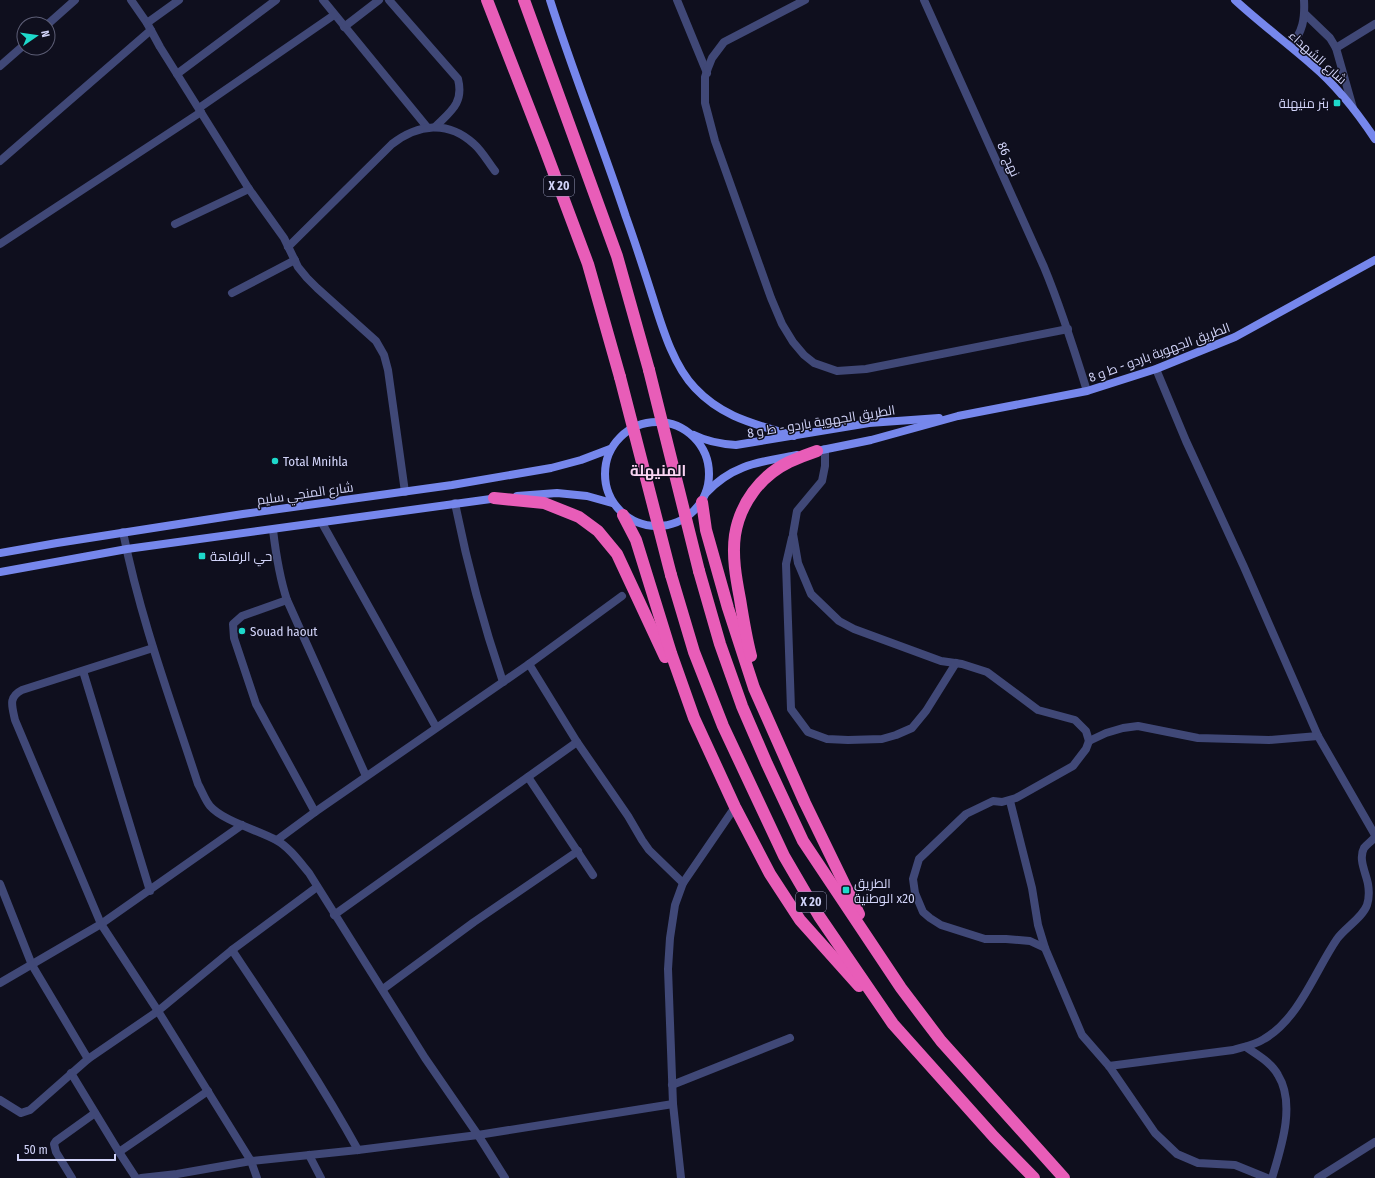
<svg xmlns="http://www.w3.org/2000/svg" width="1375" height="1178" viewBox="0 0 1375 1178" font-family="'Fira Sans Condensed',Cairo,sans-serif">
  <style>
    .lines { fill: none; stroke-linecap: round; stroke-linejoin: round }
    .street { stroke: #404877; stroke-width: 8 }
    .secondary { stroke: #7687ec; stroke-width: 8 }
    .highway { stroke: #e85db8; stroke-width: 12 }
    .highway-bridge { stroke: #e85db8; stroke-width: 12 }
    .poi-dot { fill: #1ed9cb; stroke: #0f0f1e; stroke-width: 1.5 }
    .labels { text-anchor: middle; stroke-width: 3; stroke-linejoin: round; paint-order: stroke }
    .shield { fill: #0f0f1e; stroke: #9899b7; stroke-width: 1 }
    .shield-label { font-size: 12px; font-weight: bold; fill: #d2d4f9 }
    .street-label { font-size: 13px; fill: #d2d4f9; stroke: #0f0f1e }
    .poi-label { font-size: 13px; fill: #d2d4f9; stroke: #0f0f1e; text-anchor: start }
    .quarter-label { font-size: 15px; font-weight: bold; fill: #f9d4f2; stroke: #0f0f1e }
  </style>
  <rect width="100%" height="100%" fill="#0f0f1e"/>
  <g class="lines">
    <g class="street">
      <path d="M 131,0 L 147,23 L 160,47 L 249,189 L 284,238 L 298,267 L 307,278 L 317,288 L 376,341 L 384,355 L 388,370 L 405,492"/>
      <path d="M 323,0 L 427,127"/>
      <path d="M 389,0 L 458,79 C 464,103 451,111 435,127"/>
      <path d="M 677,0 L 707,73"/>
      <path d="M 805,0 L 724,42 L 712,58 L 708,68 L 705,77 L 705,103 L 715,141 L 771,298 L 782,324 L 793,342 L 804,355 L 814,363 L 837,371 L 866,369 L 1068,329"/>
      <path d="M 924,0 L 1044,267 C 1061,308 1074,349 1087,391"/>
      <path d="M 1305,14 L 1330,38 L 1336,48 L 1353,108"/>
      <path d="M 147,23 L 179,0"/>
      <path d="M 48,24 L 75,0"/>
      <path d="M 344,27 L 379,0"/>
      <path d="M 1290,46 C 1303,33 1305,18 1304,0"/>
      <path d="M 1336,48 L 1375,24"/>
      <path d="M 0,66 L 24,45"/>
      <path d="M 177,74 L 276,0"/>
      <path d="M 199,108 L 334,15"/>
      <path d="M 0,161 L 151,30"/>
      <path d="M 175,224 L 249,189"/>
      <path d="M 0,244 L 201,112"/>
      <path d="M 288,247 L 392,144 C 418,124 448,120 474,144 C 482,151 488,162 495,171"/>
      <path d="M 232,293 L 295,260"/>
      <path d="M 1156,369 L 1186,441 L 1244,567 L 1318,736 L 1375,835"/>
      <path d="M 825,449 L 825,466 L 822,481 L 797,511 L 793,534 L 798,563 L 811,594 L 839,621 L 854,629 L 941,661 L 962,664 L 987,672 L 1038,710 L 1075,720 L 1086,731 L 1089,741"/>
      <path d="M 455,503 C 467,564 483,623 503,682"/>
      <path d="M 322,523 L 436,727"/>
      <path d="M 273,530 C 276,555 279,576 287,600 L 366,776"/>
      <path d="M 123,532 C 140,618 171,701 198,784 C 202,791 205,800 210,806 C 223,821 258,830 276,840 C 289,847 299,861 309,873 L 425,1058 L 478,1135 L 505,1178"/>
      <path d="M 792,538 L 786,564 L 791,709 L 808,732 L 827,739 L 848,740 L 882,739 L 896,735 L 912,728 L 926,711 L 956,663"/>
      <path d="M 287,600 L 242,616 L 233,624 L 234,638 L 256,704 L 315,812"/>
      <path d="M 153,648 L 22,690 C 8,697 12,706 15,720 L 101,924 L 158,1011 L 251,1161 L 257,1178"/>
      <path d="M 529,664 L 577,742 L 628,816 L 642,840 L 649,850 L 683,883"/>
      <path d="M 83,671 L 150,891"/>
      <path d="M 528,777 L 593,875"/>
      <path d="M 1010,801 L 1032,888 L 1038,925 L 1045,948 L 1082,1035 L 1109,1066 L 1155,1133 L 1177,1154 L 1198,1163 L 1235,1165 L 1267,1178"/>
      <path d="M 277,840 L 315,812 L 529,664 L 622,596"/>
      <path d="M 0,884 L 32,965 L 88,1059"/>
      <path d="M 334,915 L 577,742"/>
      <path d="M 1045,948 L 1030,941 L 1006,939 L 985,939 L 941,925 L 930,918 L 923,912 L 915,893 L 913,879 L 919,859 L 966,814 L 993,801 L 1002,802 L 1016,798 L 1073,766 L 1086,749 L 1089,741 L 1106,733 L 1123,728 L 1138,726 L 1198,738 L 1269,740 L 1318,736"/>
      <path d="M 232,950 C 276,1016 320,1081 358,1150"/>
      <path d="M 0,983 L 101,924 L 242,825"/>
      <path d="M 383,989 L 474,922 L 578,851"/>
      <path d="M 1246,1047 C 1257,1055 1271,1062 1278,1075 C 1296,1104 1281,1148 1272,1178"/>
      <path d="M 1109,1066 L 1233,1050 C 1243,1047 1255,1045 1264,1039 C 1299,1019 1315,971 1337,939 C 1345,928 1363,917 1367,905 C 1369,899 1369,890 1368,884 C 1366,873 1358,859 1364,848 C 1367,844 1372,841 1375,837"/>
      <path d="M 71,1073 L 119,1152 L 136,1178"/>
      <path d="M 672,1085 L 790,1038"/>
      <path d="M 0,1100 L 21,1113 L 30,1110 L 88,1059 L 158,1011 L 232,950 L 317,887"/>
      <path d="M 119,1152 L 208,1091"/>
      <path d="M 309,1155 L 321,1178"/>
      <path d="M 72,1178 L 56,1152 L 54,1144 L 56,1141 L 95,1113"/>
      <path d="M 141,1178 L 177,1174 L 251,1161 L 358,1150 L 478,1135 L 673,1104"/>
      <path d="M 681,1178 L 673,1104 L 668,969 L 670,938 L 675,905 L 683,883 L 735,807"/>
      <path d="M 1318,1178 L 1375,1142"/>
    </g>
    <g class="secondary">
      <path d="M 550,0 C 573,73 602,144 626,217 C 635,242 643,267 651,292 C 661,323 672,364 695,388 C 723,418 756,424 794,436"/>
      <path d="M 1235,0 C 1260,23 1287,43 1312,65 C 1337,86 1357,112 1375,139"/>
      <circle cx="657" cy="474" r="52"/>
      <path d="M 694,435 C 708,442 721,444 736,445 L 869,423 L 939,418"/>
      <path d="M 812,452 L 871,440 L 958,416 L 1087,391 L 1156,369 L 1235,337 L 1375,260"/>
      <path d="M 706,493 C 733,464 760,462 797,455"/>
      <path d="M 517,496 L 557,493 L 587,496 L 612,503"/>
      <path d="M 0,553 L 57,543 L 243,514 L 452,485 L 551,468 L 581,460 L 610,449"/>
      <path d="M 0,572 L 127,549 L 498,498"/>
    </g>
    <g class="highway">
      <path d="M 487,0 L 543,144 L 588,264 L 620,377"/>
      <path d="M 524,0 L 617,256 L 649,370"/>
      <path d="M 494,498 L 544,503 L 579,517 L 598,531 L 617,554 L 665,657"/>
      <path d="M 702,502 L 706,530 L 728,608 L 754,688 L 805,803 L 859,914"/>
      <path d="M 623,515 L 636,540 L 671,653 L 694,718 L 735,807 L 770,874 L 800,920 L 859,986"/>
      <path d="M 699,571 L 720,644 L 742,706 L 767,764 L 803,841 L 901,988 L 941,1041 L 1064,1178"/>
      <path d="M 671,575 L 694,652 L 723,726 L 784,856 L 819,916 L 893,1024 L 994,1137 L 1034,1178"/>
      <path d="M 751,656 C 746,637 743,618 740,599 C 736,578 732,556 735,535 C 740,504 760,476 789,462 C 798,458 808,454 817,451"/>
    </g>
    <g class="highway-bridge">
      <path d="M 649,370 L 699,571"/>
      <path d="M 620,377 L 671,575"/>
    </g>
  </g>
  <g class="poi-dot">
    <rect x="1333" y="99" width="8" height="8" rx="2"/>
    <circle cx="275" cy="461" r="4"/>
    <rect x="198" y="552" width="8" height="8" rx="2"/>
    <circle cx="242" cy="631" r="4"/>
    <rect x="842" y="886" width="8" height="8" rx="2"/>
  </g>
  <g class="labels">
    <g class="shield">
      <rect x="544" y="176" width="30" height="20" rx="3"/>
      <rect x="796" y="892" width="30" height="20" rx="3"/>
    </g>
    <g class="shield-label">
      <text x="559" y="190">X 20</text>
      <text x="811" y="906">X 20</text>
    </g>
    <g class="street-label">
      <text transform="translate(1318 57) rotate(42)" y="5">شارع الشهداء</text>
      <text transform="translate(1009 159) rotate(66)" y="5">نهج 86</text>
      <text transform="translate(1159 352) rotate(-20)" y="5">الطريق الجهوية باردو - ط و 8</text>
      <text transform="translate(821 421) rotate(-9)" y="5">الطريق الجهوية باردو - ط و 8</text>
      <text transform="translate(305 493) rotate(-8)" y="5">شارع المنجي سليم</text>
    </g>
    <g class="poi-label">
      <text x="1329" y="108" text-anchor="end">بئر منيهلة</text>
      <text x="283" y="466">Total Mnihla</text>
      <text x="210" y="561">حي الرفاهة</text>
      <text x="250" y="636">Souad haout</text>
      <text x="854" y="888">الطريق<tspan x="854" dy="15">الوطنية x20</tspan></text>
    </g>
    <g class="quarter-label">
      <text x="658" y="476">المنيهلة</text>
    </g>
  </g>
  <g transform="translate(36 36) rotate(77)"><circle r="19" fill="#0f0f1e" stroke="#5d5e76"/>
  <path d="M0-3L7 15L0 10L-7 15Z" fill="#1ed9cb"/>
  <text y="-6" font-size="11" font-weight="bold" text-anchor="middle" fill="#d2d4f9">N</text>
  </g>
  <path d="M18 1154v6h97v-6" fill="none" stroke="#d2d4f9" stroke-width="2"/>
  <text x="24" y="1154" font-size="12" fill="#d2d4f9" stroke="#0f0f1e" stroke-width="3" paint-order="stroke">50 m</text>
</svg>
